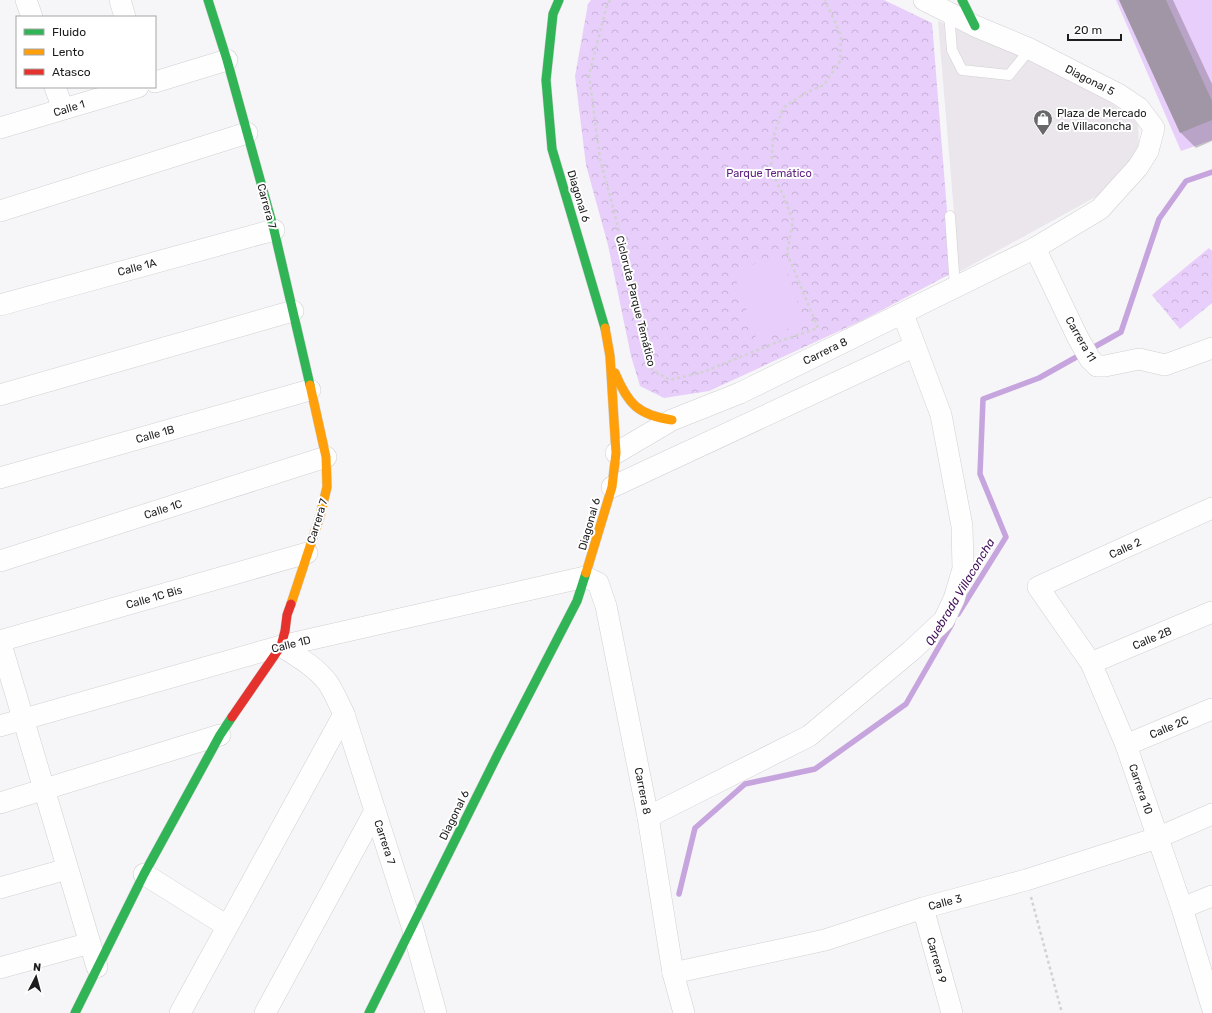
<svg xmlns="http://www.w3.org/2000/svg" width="1212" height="1013" viewBox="0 0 1212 1013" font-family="Rubik,sans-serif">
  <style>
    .built { fill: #eae6eb }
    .park { fill: url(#park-crowns) }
    .garden { fill: #e8cefa }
    .shadow { fill: #0003 }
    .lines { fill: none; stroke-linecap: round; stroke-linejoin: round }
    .stream { stroke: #c6a4dd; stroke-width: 5.5 }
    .building { fill: #a096a6 }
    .lane-casing { stroke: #d1d0d2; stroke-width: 11 }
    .street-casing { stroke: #d1d0d2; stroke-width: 22 }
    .fast-casing { stroke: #d1d0d2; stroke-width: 10 }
    .slow-casing { stroke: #d1d0d2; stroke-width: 10 }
    .jam-casing { stroke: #d1d0d2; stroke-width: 10 }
    .path { stroke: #d2d2d3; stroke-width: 2.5; stroke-dasharray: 3 3; stroke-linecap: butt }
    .lane { stroke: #fefefe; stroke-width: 10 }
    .street { stroke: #fefefe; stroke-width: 21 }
    .fast { stroke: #30b455; stroke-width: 9 }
    .slow { stroke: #ff9f0a; stroke-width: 9 }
    .jam { stroke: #e5322d; stroke-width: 9 }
    .labels { text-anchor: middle; stroke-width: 4; stroke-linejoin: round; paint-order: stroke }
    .street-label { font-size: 11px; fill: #1e1d1e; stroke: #fff }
    .poi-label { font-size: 11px; fill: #1e1d1e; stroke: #fff; text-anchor: start }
    .park-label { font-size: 11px; fill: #5f2081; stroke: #fff }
    .water-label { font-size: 12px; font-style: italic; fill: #41105a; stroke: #fff }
  </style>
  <defs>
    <pattern id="park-crowns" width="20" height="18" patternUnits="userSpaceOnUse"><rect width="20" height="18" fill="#e8cefa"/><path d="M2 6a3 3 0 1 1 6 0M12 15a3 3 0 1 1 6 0" fill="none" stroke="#c7b0d6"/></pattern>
  </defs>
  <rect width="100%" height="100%" fill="#f6f5f7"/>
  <path class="built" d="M 938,21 L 1054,67 L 1106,99 L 1138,123 L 1139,150 L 1101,194 L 959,272 Z"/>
  <g class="park">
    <path d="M 591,0 L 884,0 L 932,23 L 952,273 L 863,320 L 709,391 L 664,398 L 640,386 L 631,356 L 608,245 L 586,165 L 575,76 L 588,4 Z"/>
    <path d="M 1209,248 L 1212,251 L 1212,303 L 1180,329 L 1152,295 Z"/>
  </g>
  <g class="garden">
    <path d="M 1116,0 L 1212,0 L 1212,140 L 1181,151 Z"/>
    <path d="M 780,254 L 805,322 L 757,340 L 733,272 Z"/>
  </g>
  <path class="shadow" d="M 1120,0 L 1173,0 L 1212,84 L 1212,141 L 1196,148 L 1181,133 Z"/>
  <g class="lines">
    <g class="stream">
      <path d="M 958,614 L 1006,537 L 980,474 L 983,399 L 1039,378 L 1121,332 L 1159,219 L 1186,181 L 1212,172"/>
      <path d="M 679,894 L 695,828 L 745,784 L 815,769 L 906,704 L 952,624"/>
    </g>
  </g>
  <path class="building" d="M 1119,0 L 1166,0 L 1212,101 L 1212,120 L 1180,133 Z"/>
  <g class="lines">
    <g class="lane-casing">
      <g id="lane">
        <path d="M 949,13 L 952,50 L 962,70 L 1009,75 L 1030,49"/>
        <path d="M 950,216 L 955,287"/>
      </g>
    </g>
    <g class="street-casing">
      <g id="street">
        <path d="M 26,0 L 32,17"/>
        <path d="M 120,0 L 125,17"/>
        <path d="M 155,82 L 227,60"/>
        <path d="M 55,87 L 63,109"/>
        <path d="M 0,128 L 138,87"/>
        <path d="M 0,211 L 247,133"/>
        <path d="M 1035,248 L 1077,336 L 1090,359 L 1097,366 L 1105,366 L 1139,359 L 1165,365 L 1212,348"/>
        <path d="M 0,305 L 274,230"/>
        <path d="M 0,395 L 293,311"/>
        <path d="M 616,453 L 672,420 L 740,393 L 1035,248 L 1100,209 L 1138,167 L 1148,151 L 1154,128 L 1139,108 L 1118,94 L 1030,49 L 975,26 L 924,0"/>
        <path d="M 0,478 L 310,390"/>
        <path d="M 612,487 L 915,346"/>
        <path d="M 1212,508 L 1038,587 L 1091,663 L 1126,745 L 1182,908 L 1212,1007"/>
        <path d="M 0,561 L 326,457"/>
        <path d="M 0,641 L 97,967"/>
        <path d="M 0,641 L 307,553"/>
        <path d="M 281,646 C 298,657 316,667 328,683 C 334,692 339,704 344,714 L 412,926 L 436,1013"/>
        <path d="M 1091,663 L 1212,612"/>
        <path d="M 0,726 L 281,646 L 585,577 L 598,583 L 606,606 L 648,817 L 673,973 L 684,1013"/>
        <path d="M 1126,745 L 1212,709"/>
        <path d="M 0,803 L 220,735"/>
        <path d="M 648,817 L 809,736 L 911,651 L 944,620 L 954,599 L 963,569 L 962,526 L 941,415 L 903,314"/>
        <path d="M 144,874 L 227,926"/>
        <path d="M 0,888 L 67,869"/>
        <path d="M 923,908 L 952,1013"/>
        <path d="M 1182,908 L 1212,896"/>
        <path d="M 0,968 L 90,943"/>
        <path d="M 673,973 L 825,940 L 923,908 L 1026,880 L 1157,838 L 1212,814"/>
        <path d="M 180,1013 L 344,714"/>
        <path d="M 265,1013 L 375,811"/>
      </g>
    </g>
    <g class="fast-casing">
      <g id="fast">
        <path d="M 208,0 L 227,60 L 274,230 L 310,385"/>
        <path d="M 559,0 L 553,14 L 546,80 L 552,149 L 605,328"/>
        <path d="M 962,0 L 975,26"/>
        <path d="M 75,1013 L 144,874 L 220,735 L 232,717"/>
        <path d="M 369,1013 L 498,754 L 577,601 L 586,573"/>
      </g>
    </g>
    <g class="slow-casing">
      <g id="slow">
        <path d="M 615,373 C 628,404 638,415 672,420"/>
        <path d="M 586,573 L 612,487 L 616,453 L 610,356 L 605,328"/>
        <path d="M 291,604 L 320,516 L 327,487 L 326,457 L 310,385"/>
      </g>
    </g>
    <g class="jam-casing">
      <path id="jam" d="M 232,717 L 281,646 L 285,631 L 287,615 L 291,604"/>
    </g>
    <g class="path">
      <path d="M 610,0 L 606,8 L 589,75 L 600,159 L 620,234 L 652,370 L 670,380 L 703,372 L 780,341 L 818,328 L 787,253 L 793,221 L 784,197 L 771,170 L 773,138 L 783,108 L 805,93 L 824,85 L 840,61 L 841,35 L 825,0"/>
      <path d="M 1031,897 L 1062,1013"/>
    </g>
    <use href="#lane" class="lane"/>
    <use href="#street" class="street"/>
    <use href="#fast" class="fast"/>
    <use href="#slow" class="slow"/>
    <use href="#jam" class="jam"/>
  </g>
  <defs>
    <g id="shop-pin" transform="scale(1)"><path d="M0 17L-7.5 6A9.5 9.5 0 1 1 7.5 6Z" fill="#6a696a" stroke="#fff"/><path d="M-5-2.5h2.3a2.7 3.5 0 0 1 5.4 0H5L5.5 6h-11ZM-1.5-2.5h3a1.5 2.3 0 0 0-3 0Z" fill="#fff"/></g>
  </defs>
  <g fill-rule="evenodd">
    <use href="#shop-pin" x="1043" y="119"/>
  </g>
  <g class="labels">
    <g class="street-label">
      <text transform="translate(1090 80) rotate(27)" y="4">Diagonal 5</text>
      <text transform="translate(69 108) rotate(-17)" y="4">Calle 1</text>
      <text transform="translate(579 196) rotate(73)" y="4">Diagonal 6</text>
      <text transform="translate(267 206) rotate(75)" y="4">Carrera 7</text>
      <text transform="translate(137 267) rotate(-15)" y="4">Calle 1A</text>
      <text transform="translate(636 301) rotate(76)" y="4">Cicloruta Parque Temático</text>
      <text transform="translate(1081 339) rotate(60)" y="4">Carrera 11</text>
      <text transform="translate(825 351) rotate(-26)" y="4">Carrera 8</text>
      <text transform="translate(155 434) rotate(-16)" y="4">Calle 1B</text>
      <text transform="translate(163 509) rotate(-18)" y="4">Calle 1C</text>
      <text transform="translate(317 521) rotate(-73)" y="4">Carrera 7</text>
      <text transform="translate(589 524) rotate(-74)" y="4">Diagonal 6</text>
      <text transform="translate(1125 548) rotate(-25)" y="4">Calle 2</text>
      <text transform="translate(154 597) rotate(-16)" y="4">Calle 1C Bis</text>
      <text transform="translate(1152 638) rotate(-23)" y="4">Calle 2B</text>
      <text transform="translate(291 644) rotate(-14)" y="4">Calle 1D</text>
      <text transform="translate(1169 727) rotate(-23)" y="4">Calle 2C</text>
      <text transform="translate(1141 789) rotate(71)" y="4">Carrera 10</text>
      <text transform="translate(643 791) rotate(79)" y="4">Carrera 8</text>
      <text transform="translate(454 815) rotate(-64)" y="4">Diagonal 6</text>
      <text transform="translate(385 842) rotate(72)" y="4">Carrera 7</text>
      <text transform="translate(945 902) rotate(-15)" y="4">Calle 3</text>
      <text transform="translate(937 960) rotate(74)" y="4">Carrera 9</text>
    </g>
    <g class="poi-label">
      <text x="1057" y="117">Plaza de Mercado<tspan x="1057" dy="13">de Villaconcha</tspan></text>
    </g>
    <g class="park-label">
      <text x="769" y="177">Parque Temático</text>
    </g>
    <g class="water-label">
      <text transform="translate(960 592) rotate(-59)" y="4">Quebrada Villaconcha</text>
    </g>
  </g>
  <rect x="16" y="16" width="140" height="72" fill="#ffffff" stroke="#a5a5a5"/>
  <rect x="24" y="29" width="20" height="6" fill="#30b455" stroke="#a5a5a5"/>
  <text x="52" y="36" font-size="12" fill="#1e1d1e">Fluido</text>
  <rect x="24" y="49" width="20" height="6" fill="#ff9f0a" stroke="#a5a5a5"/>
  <text x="52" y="56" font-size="12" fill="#1e1d1e">Lento</text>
  <rect x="24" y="69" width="20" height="6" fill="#e5322d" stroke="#a5a5a5"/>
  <text x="52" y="76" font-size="12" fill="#1e1d1e">Atasco</text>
  <g transform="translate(36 977) rotate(6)" stroke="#ffffff" stroke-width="3" paint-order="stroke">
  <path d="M0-3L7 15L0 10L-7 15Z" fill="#1e1d1e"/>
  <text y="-6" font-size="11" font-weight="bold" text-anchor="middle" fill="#1e1d1e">N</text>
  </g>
  <path d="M1068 34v6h53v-6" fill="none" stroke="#1e1d1e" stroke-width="2"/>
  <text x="1074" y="34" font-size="12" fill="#1e1d1e" stroke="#ffffff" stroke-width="3" paint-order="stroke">20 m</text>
</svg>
